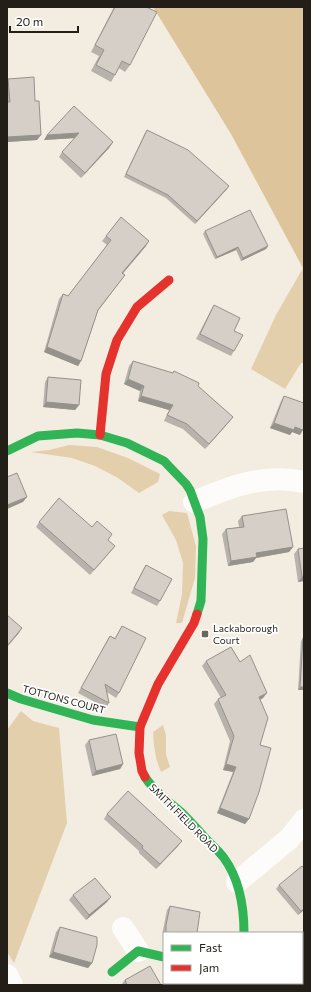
<svg xmlns="http://www.w3.org/2000/svg" width="311" height="992" viewBox="0 0 311 992" font-family="Commissioner,sans-serif">
  <style>
    .green { fill: #e4cfac }
    .forest { fill: #dec49a }
    .lines { fill: none; stroke-linecap: round; stroke-linejoin: round }
    .street { stroke: #fdfcfa; stroke-width: 22 }
    .fast { stroke: #30b455; stroke-width: 9 }
    .jam { stroke: #e5322d; stroke-width: 9 }
    .wall { fill: #b7b2ab }
    .shaded-wall { fill: #95918b }
    .building { fill: #d5cfc7; stroke: #95918b }
    .poi-dot { fill: #6c665e; stroke: #fff; stroke-width: 1.5 }
    .labels { text-anchor: middle; stroke-width: 3.5; stroke-linejoin: round; paint-order: stroke }
    .poi-label { font-size: 10px; fill: #231e17; stroke: #fff; text-anchor: start }
    .street-label { font-size: 10px; fill: #231e17; stroke: #fff }
  </style>
  <rect width="100%" height="100%" fill="#f3ece1"/>
  <g class="green">
    <path d="M 303,268 L 304,270 L 304,363 L 301,363 L 285,389 L 251,369 L 276,315 Z"/>
    <path d="M 69,445 L 97,447 L 128,458 L 160,474 L 158,482 L 139,493 L 118,478 L 95,466 L 72,458 L 31,452 L 49,450 Z"/>
    <path d="M 169,511 L 187,513 L 196,546 L 195,578 L 182,623 L 176,623 L 182,594 L 183,563 L 176,540 L 162,515 Z"/>
    <path d="M 21,711 L 33,721 L 59,728 L 67,823 L 14,963 L 7,952 L 7,730 Z"/>
    <path d="M 163,725 L 166,735 L 166,754 L 170,767 L 161,772 C 155,758 154,748 153,732 Z"/>
  </g>
  <path class="forest" d="M 153,7 L 304,7 L 304,270 L 231,134 Z"/>
  <g class="lines">
    <g class="street">
      <path d="M 194,502 C 229,487 265,473 304,482"/>
      <path d="M 237,882 L 289,839 L 304,820"/>
      <path d="M 123,928 L 138,951"/>
      <path d="M 7,975 L 12,985"/>
      <path d="M 241,985 L 241,983"/>
    </g>
    <g class="fast">
      <path d="M 7,451 L 38,436 L 77,433 L 100,435 L 127,443 L 164,461 L 186,484 L 190,490 L 200,517 L 203,539 L 201,601 L 197,614"/>
      <path d="M 7,693 L 21,699 L 93,720 L 140,727"/>
      <path d="M 145,777 C 154,791 169,802 182,813 C 191,822 199,831 207,840 C 213,846 219,851 224,858 C 240,880 244,906 244,933"/>
      <path d="M 112,972 L 138,951 L 164,957"/>
    </g>
    <g class="jam">
      <path d="M 100,435 L 106,374 L 117,340 L 137,307 L 169,280"/>
      <path d="M 145,777 L 142,771 L 139,753 L 140,727 L 158,684 L 194,623 L 197,614"/>
    </g>
  </g>
  <g class="wall">
    <path d="M 114,7 L 146,7 L 130,65 L 125,72 L 119,68 L 111,82 L 91,71 L 99,56 L 91,52 Z"/>
    <path d="M 8,79 L 35,101 L 41,135 L 37,140 L 7,142 L 7,80 Z"/>
    <path d="M 147,130 L 227,189 L 195,224 L 166,198 L 124,177 L 145,133 Z"/>
    <path d="M 47,135 L 113,142 L 109,148 L 81,178 L 59,157 L 62,152 L 75,138 L 44,140 Z"/>
    <path d="M 205,231 L 268,246 L 266,249 L 241,261 L 236,250 L 215,259 L 203,234 Z"/>
    <path d="M 106,236 L 146,246 L 123,273 L 125,275 L 98,311 L 81,361 L 78,366 L 44,352 L 59,299 L 63,294 L 68,296 L 107,245 L 102,241 Z"/>
    <path d="M 214,305 L 234,351 L 231,356 L 196,339 L 211,310 Z"/>
    <path d="M 133,361 L 172,373 L 174,371 L 198,386 L 233,417 L 229,422 L 205,449 L 183,429 L 164,421 L 169,410 L 138,401 L 140,391 L 124,384 L 129,366 Z"/>
    <path d="M 48,377 L 79,405 L 75,410 L 43,407 L 45,382 Z"/>
    <path d="M 284,396 L 300,435 L 292,432 L 290,435 L 270,428 L 281,401 Z"/>
    <path d="M 242,516 L 293,547 L 289,552 L 256,558 L 253,562 L 228,566 L 222,534 L 226,529 L 239,527 L 238,521 Z"/>
    <path d="M 39,522 L 92,527 L 115,546 L 111,551 L 90,575 L 36,527 Z"/>
    <path d="M 304,548 L 304,581 L 298,582 L 294,554 L 298,549 Z"/>
    <path d="M 146,565 L 160,601 L 157,606 L 131,593 L 143,570 Z"/>
    <path d="M 122,626 L 119,693 L 116,698 L 107,692 L 109,703 L 106,708 L 78,693 L 107,641 L 110,636 L 115,638 Z"/>
    <path d="M 303,638 L 304,690 L 298,690 L 301,641 Z"/>
    <path d="M 206,661 L 240,662 L 263,698 L 260,700 L 260,745 L 249,819 L 245,824 L 217,813 L 233,772 L 223,770 L 230,741 L 214,704 L 218,699 L 221,698 L 202,666 Z"/>
    <path d="M 89,740 L 123,764 L 120,769 L 92,776 L 85,745 Z"/>
    <path d="M 107,814 L 178,846 L 156,869 L 139,853 L 139,851 L 104,819 Z"/>
    <path d="M 279,885 L 304,910 L 298,915 L 276,889 Z"/>
    <path d="M 73,895 L 107,902 L 86,920 L 69,900 Z"/>
    <path d="M 170,906 L 197,933 L 164,933 L 164,938 L 163,938 L 163,930 L 167,910 Z"/>
    <path d="M 60,927 L 92,963 L 88,968 L 49,957 L 56,932 Z"/>
    <path d="M 125,980 L 161,985 L 121,985 Z"/>
  </g>
  <g class="shaded-wall">
    <path d="M 79,133 L 76,138 L 44,140 L 47,135 Z"/>
    <path d="M 41,135 L 37,140 L 7,142 L 7,137 Z"/>
    <path d="M 113,142 L 109,148 L 81,178 L 85,173 Z"/>
    <path d="M 229,186 L 227,189 L 195,224 L 197,221 Z"/>
    <path d="M 149,241 L 146,246 L 119,278 L 122,273 Z"/>
    <path d="M 268,246 L 266,249 L 241,261 L 243,258 Z"/>
    <path d="M 238,247 L 236,250 L 215,259 L 217,257 Z"/>
    <path d="M 47,347 L 81,361 L 78,366 L 44,352 Z"/>
    <path d="M 128,379 L 144,386 L 140,391 L 124,384 Z"/>
    <path d="M 141,396 L 173,405 L 169,410 L 138,401 Z"/>
    <path d="M 46,402 L 79,405 L 75,410 L 43,407 Z"/>
    <path d="M 233,417 L 229,422 L 205,449 L 209,444 Z"/>
    <path d="M 274,423 L 295,427 L 303,430 L 300,435 L 292,432 L 290,435 L 270,428 Z"/>
    <path d="M 27,497 L 23,502 L 7,509 L 7,505 Z"/>
    <path d="M 293,547 L 289,552 L 256,558 L 253,562 L 228,566 L 231,561 L 256,553 Z"/>
    <path d="M 302,577 L 304,577 L 304,581 L 298,582 Z"/>
    <path d="M 22,628 L 19,633 L 7,647 L 7,646 Z"/>
    <path d="M 300,687 L 304,687 L 304,690 L 298,690 Z"/>
    <path d="M 267,693 L 263,698 L 255,702 L 259,697 Z"/>
    <path d="M 123,764 L 120,769 L 92,776 L 96,771 Z"/>
    <path d="M 226,764 L 236,767 L 233,772 L 223,770 Z"/>
    <path d="M 220,808 L 249,819 L 245,824 L 217,813 Z"/>
    <path d="M 182,841 L 178,846 L 156,869 L 160,864 Z"/>
    <path d="M 111,897 L 107,902 L 86,920 L 89,915 Z"/>
    <path d="M 304,909 L 304,910 L 298,915 L 301,911 Z"/>
    <path d="M 53,952 L 92,963 L 88,968 L 49,957 Z"/>
    <path d="M 274,983 L 289,983 L 302,985 L 272,985 Z"/>
  </g>
  <g class="building">
    <path d="M 115,7 L 146,7 L 157,12 L 130,65 L 122,61 L 115,75 L 96,65 L 104,50 L 95,45 Z"/>
    <path d="M 34,77 L 35,101 L 39,101 L 41,135 L 7,137 L 7,102 L 10,102 L 8,79 Z"/>
    <path d="M 74,106 L 113,142 L 85,173 L 62,152 L 79,133 L 47,135 Z"/>
    <path d="M 147,130 L 188,150 L 229,186 L 197,221 L 168,195 L 126,174 Z"/>
    <path d="M 250,210 L 268,246 L 243,258 L 238,247 L 217,257 L 205,231 Z"/>
    <path d="M 121,217 L 149,241 L 122,273 L 125,275 L 98,310 L 81,361 L 47,347 L 63,294 L 68,296 L 111,240 L 106,236 Z"/>
    <path d="M 214,305 L 240,318 L 234,331 L 243,335 L 234,351 L 200,334 Z"/>
    <path d="M 133,361 L 173,373 L 174,371 L 199,383 L 198,386 L 233,417 L 209,444 L 187,424 L 167,415 L 173,405 L 141,396 L 144,386 L 128,379 Z"/>
    <path d="M 48,377 L 81,380 L 79,405 L 46,402 Z"/>
    <path d="M 284,396 L 304,403 L 304,428 L 303,430 L 295,427 L 294,430 L 274,423 Z"/>
    <path d="M 17,473 L 27,497 L 7,505 L 7,477 Z"/>
    <path d="M 59,498 L 92,527 L 97,521 L 112,534 L 108,540 L 115,546 L 94,570 L 39,522 Z"/>
    <path d="M 286,509 L 293,547 L 256,553 L 257,557 L 231,561 L 226,529 L 244,527 L 242,516 Z"/>
    <path d="M 304,548 L 304,577 L 302,577 L 298,549 Z"/>
    <path d="M 146,565 L 172,579 L 160,601 L 134,588 Z"/>
    <path d="M 7,615 L 22,628 L 7,646 Z"/>
    <path d="M 122,626 L 146,638 L 119,693 L 105,684 L 109,703 L 81,688 L 110,636 L 115,639 Z"/>
    <path d="M 303,638 L 304,639 L 304,687 L 300,687 Z"/>
    <path d="M 231,647 L 240,662 L 250,655 L 267,693 L 259,697 L 268,718 L 260,745 L 271,748 L 259,792 L 249,819 L 220,808 L 236,767 L 226,764 L 234,736 L 218,699 L 226,695 L 206,661 Z"/>
    <path d="M 116,734 L 123,764 L 96,771 L 89,740 Z"/>
    <path d="M 128,791 L 182,841 L 160,864 L 142,848 L 143,846 L 107,814 Z"/>
    <path d="M 302,866 L 304,868 L 304,909 L 301,911 L 279,885 Z"/>
    <path d="M 95,878 L 111,897 L 89,915 L 73,895 Z"/>
    <path d="M 170,906 L 200,912 L 197,933 L 166,933 L 166,925 Z"/>
    <path d="M 60,927 L 97,937 L 97,945 L 92,963 L 53,952 Z"/>
    <path d="M 302,954 L 304,954 L 304,979 L 303,985 L 289,983 L 302,983 Z"/>
    <path d="M 150,966 L 161,985 L 127,985 L 125,980 Z"/>
  </g>
  <rect class="poi-dot" x="201" y="630" width="8" height="8" rx="2"/>
  <g class="labels">
    <g class="poi-label">
      <text x="213" y="632">Lackaborough<tspan x="213" dy="12">Court</tspan></text>
    </g>
    <g class="street-label">
      <text transform="translate(64 699) rotate(15)" y="4">TOTTONS COURT</text>
      <text transform="translate(184 818) rotate(45)" y="4">SMITH FIELD ROAD</text>
    </g>
  </g>
  <rect width="311" height="992" fill="none" stroke="#231e17" stroke-width="16"/>
  <rect x="163" y="932" width="140" height="52" fill="#ffffff" stroke="#a7a5a2"/>
  <rect x="171" y="945" width="20" height="6" fill="#30b455" stroke="#a7a5a2"/>
  <text x="199" y="952" font-size="12" fill="#231e17">Fast</text>
  <rect x="171" y="965" width="20" height="6" fill="#e5322d" stroke="#a7a5a2"/>
  <text x="199" y="972" font-size="12" fill="#231e17">Jam</text>
  <path d="M10 26v6h68v-6" fill="none" stroke="#231e17" stroke-width="2"/>
  <text x="16" y="26" font-size="12" fill="#231e17" stroke="#ffffff" stroke-width="3" paint-order="stroke">20 m</text>
</svg>
